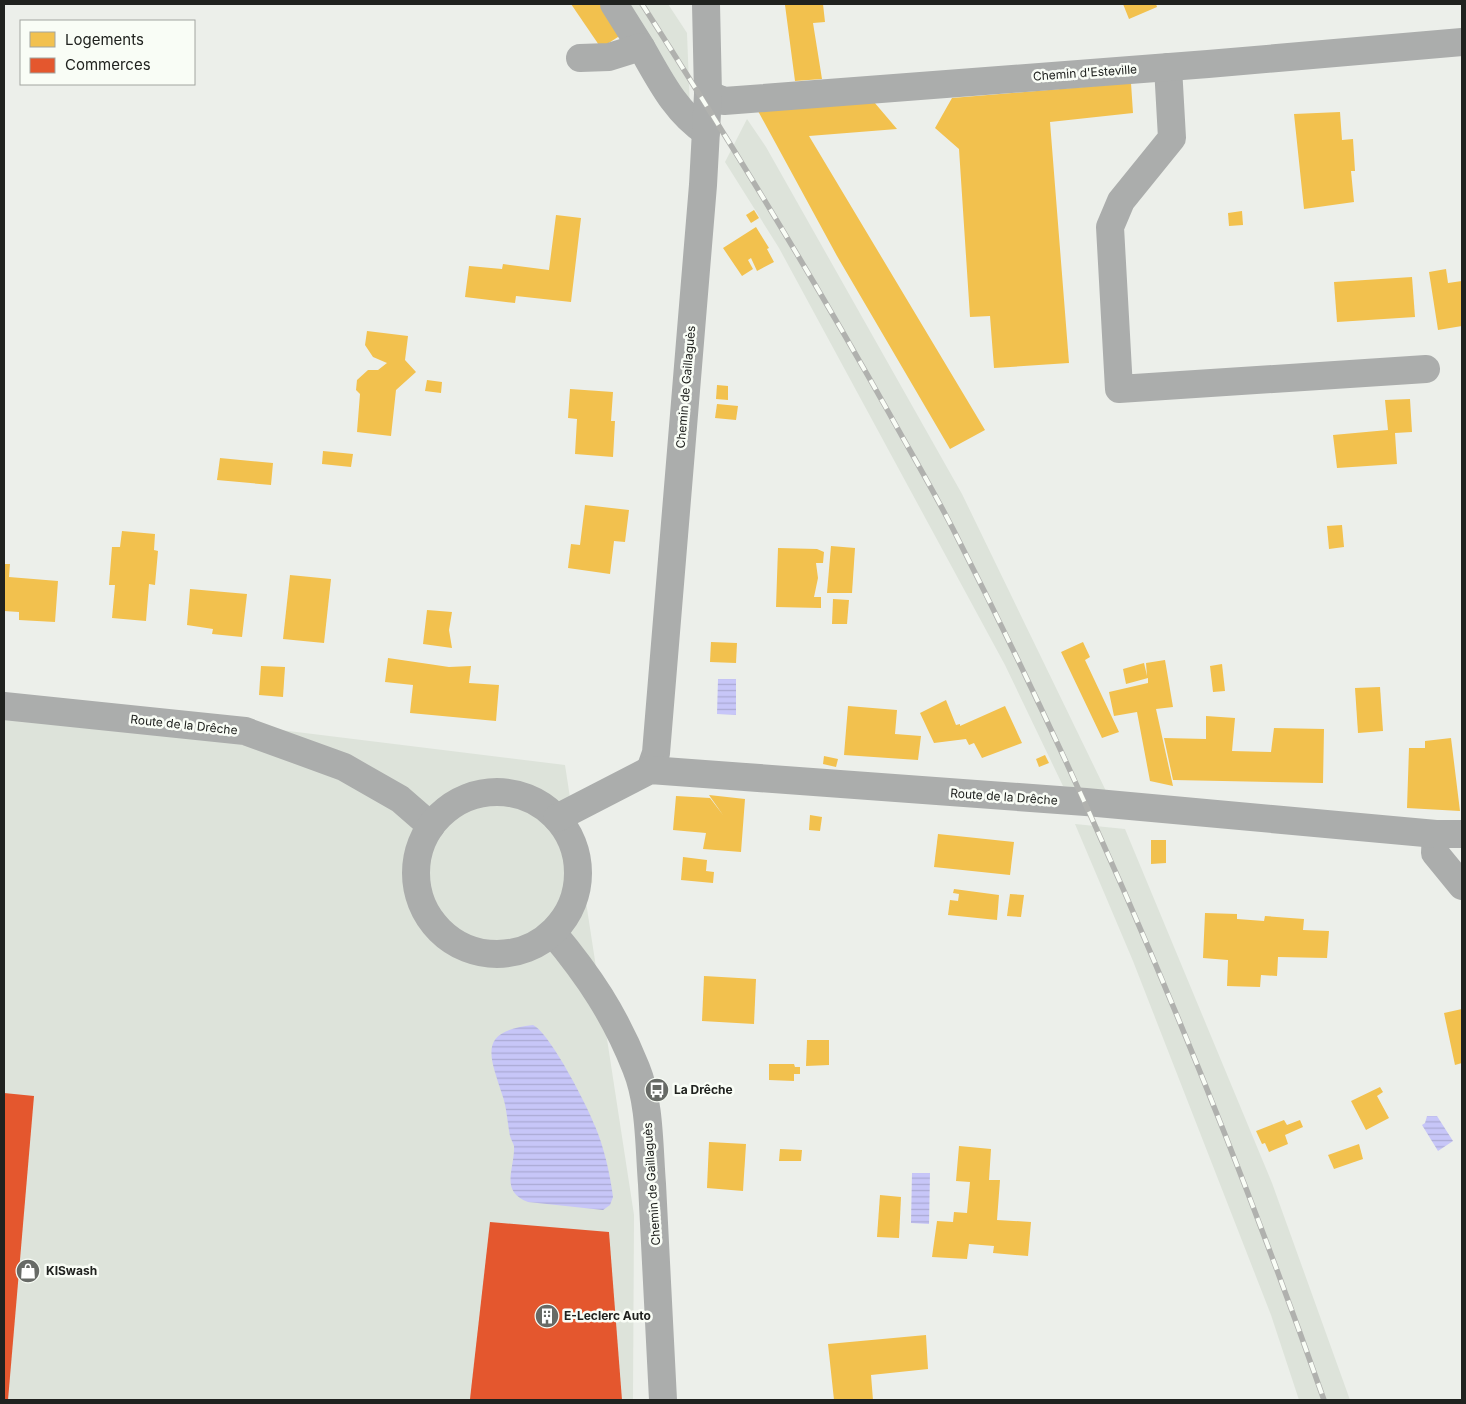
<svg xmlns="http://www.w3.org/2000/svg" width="1466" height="1404" viewBox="0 0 1466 1404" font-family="Inter,sans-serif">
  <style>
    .built { fill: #dde3da }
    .water { fill: url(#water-rules) }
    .homes { fill: #f2c14e }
    .shops { fill: #e4572e }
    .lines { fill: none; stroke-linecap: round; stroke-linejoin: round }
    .minor { stroke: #abadac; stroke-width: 28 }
    .tertiary { stroke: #abadac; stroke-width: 28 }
    .rail-casing { stroke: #b0b1ae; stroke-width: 5.5 }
    .rail { stroke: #f9fdf6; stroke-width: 4; stroke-dasharray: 11; stroke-linecap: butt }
    .labels { text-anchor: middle; stroke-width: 5; stroke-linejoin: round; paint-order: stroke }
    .street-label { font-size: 12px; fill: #20221f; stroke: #f9fdf6 }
    .poi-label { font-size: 12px; font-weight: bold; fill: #20221f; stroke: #f9fdf6; text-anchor: start }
  </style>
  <defs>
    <pattern id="water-rules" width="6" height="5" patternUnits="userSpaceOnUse" patternTransform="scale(1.25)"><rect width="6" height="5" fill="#c7c6f8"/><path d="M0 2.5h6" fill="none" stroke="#abaad4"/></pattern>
  </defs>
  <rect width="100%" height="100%" fill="#ecefea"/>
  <g class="built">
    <path d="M 624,4 L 668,4 L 687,33 L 690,110 Z"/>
    <path d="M 747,119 L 766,147 L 962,494 L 1106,791 L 1063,786 L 1005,665 L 779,248 L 725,162 Z"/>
    <path d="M 4,696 L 565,765 L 634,1215 L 633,1400 L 4,1400 Z"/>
    <path d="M 1075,824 L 1125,829 L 1272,1183 L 1350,1400 L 1299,1400 L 1271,1315 L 1133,961 Z"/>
  </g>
  <g class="water">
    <path d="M 718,679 L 736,679 L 736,715 L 717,714 Z"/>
    <path d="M 533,1025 C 550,1033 587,1105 595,1126 C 604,1147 610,1174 613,1197 L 610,1205 L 603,1210 L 528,1202 C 499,1191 515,1169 514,1146 C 513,1143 511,1139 510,1136 C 507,1121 507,1108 502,1094 C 489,1054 478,1031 533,1025 Z"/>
    <path d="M 1427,1116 L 1437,1116 L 1453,1141 L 1438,1151 L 1422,1125 L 1425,1123 Z"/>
    <path d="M 912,1173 L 930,1173 L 929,1224 L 911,1223 Z"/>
  </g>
  <g class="homes">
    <path d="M 571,4 L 600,4 L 621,35 L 601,48 Z"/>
    <path d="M 794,4 L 823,4 L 825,22 L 813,23 L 822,79 L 795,81 L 785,5 Z"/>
    <path d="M 1123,4 L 1156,4 L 1157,7 L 1129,19 Z"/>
    <path d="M 1131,83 L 1133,113 L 1050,122 L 1069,363 L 994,368 L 990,316 L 970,317 L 959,149 L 935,128 L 952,98 Z"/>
    <path d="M 874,102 L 897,129 L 809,136 L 985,430 L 950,449 L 837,256 L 758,111 Z"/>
    <path d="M 1340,112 L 1342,140 L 1353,139 L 1355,171 L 1351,171 L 1354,202 L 1304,209 L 1294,114 Z"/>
    <path d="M 754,210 L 759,218 L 751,223 L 746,215 Z"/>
    <path d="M 1242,211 L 1243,225 L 1229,226 L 1228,213 Z"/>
    <path d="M 556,215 L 581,218 L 571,302 L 516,296 L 515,303 L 465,297 L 469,266 L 502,269 L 503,264 L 549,270 Z"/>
    <path d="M 756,227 L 769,248 L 767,249 L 774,262 L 757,271 L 751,258 L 748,260 L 753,269 L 742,276 L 723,248 Z"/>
    <path d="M 1446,269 L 1448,283 L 1462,281 L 1462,326 L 1438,330 L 1429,272 Z"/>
    <path d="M 1412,277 L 1415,317 L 1337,322 L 1334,282 Z"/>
    <path d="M 367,331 L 408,336 L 405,360 L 416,372 L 396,390 L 391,436 L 357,432 L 360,394 L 356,390 L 357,380 L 368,370 L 378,370 L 387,363 L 373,357 L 365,345 Z"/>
    <path d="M 427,380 L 442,382 L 441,393 L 425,391 Z"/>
    <path d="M 717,385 L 728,386 L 728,400 L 716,399 Z"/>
    <path d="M 570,389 L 613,392 L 611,421 L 615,421 L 613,457 L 575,454 L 577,419 L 568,418 Z"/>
    <path d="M 1410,399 L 1412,432 L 1395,433 L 1397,464 L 1337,468 L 1333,435 L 1388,430 L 1385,400 Z"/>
    <path d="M 717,404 L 738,406 L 736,420 L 715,418 Z"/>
    <path d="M 323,451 L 353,454 L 351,467 L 322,464 Z"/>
    <path d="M 220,458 L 273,463 L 271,485 L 217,480 Z"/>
    <path d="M 585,505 L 629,510 L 625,542 L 614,541 L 610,574 L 568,568 L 571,544 L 580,545 Z"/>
    <path d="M 1342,525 L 1344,547 L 1329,549 L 1327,526 Z"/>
    <path d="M 122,531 L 155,534 L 154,550 L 158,551 L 155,585 L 149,584 L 146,621 L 112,618 L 115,585 L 109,585 L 112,547 L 120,547 Z"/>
    <path d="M 831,546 L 855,548 L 852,593 L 827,593 Z"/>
    <path d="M 778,548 L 817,549 L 824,552 L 823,563 L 816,563 L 818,578 L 814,597 L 821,597 L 821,608 L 776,607 Z"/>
    <path d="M 4,564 L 10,564 L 9,577 L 58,581 L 55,622 L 19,620 L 19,612 L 4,611 Z"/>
    <path d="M 290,575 L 331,579 L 324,643 L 283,639 Z"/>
    <path d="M 190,589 L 247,594 L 242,637 L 212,634 L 213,629 L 187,625 Z"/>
    <path d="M 833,599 L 849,600 L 847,624 L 832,624 Z"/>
    <path d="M 427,610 L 452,612 L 449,630 L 452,648 L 423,644 Z"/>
    <path d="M 711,642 L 737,643 L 736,663 L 710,662 Z"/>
    <path d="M 1083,642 L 1090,657 L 1085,660 L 1119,732 L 1102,738 L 1061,652 Z"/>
    <path d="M 388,658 L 449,667 L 471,666 L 469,683 L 499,685 L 496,721 L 410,713 L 413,685 L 385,682 Z"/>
    <path d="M 1165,660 L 1173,707 L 1156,709 L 1173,786 L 1150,781 L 1137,712 L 1114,716 L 1109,692 L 1148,683 L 1148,678 L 1126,684 L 1123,669 L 1144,663 L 1147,676 L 1146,663 Z"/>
    <path d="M 1222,664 L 1225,691 L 1213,692 L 1210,666 Z"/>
    <path d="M 261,666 L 285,667 L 283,697 L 259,695 Z"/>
    <path d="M 1380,687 L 1383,731 L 1358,733 L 1355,688 Z"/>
    <path d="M 946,700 L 956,725 L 960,724 L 960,726 L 1005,706 L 1022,743 L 982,758 L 974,743 L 969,745 L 966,739 L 934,743 L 920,713 Z"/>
    <path d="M 848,706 L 897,710 L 895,734 L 921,736 L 918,760 L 844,755 Z"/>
    <path d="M 1206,716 L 1235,718 L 1232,751 L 1271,752 L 1274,728 L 1324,729 L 1323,783 L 1173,780 L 1164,738 L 1206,739 Z"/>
    <path d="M 1451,738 L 1460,811 L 1407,808 L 1409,748 L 1425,748 L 1425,741 Z"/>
    <path d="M 1045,755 L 1049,763 L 1039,767 L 1036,759 Z"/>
    <path d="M 824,756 L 838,759 L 836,767 L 823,764 Z"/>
    <path d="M 709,795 L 745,799 L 741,852 L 703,849 L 706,833 L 673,830 L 676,796 L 710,798 L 723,815 Z"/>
    <path d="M 810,815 L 822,817 L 820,831 L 809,830 Z"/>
    <path d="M 938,834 L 1014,842 L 1010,875 L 934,867 Z"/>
    <path d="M 1151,840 L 1166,840 L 1166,863 L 1151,864 Z"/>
    <path d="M 683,857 L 707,860 L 706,871 L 714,872 L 713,883 L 681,880 Z"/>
    <path d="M 954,889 L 999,895 L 997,920 L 948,915 L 950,900 L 958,901 L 959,894 L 953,893 Z"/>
    <path d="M 1010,894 L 1024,895 L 1021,917 L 1007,916 Z"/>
    <path d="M 1205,913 L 1237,914 L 1237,919 L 1264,921 L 1265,916 L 1304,919 L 1303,930 L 1329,931 L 1327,958 L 1278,957 L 1277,976 L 1261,975 L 1260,987 L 1227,986 L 1228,960 L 1203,958 Z"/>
    <path d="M 704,976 L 756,979 L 754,1024 L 702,1021 Z"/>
    <path d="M 1462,1009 L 1462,1063 L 1455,1065 L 1444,1013 Z"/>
    <path d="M 807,1040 L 829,1040 L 829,1065 L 806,1066 Z"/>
    <path d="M 769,1064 L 794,1064 L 795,1067 L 800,1067 L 800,1074 L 794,1074 L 794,1081 L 769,1080 Z"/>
    <path d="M 1380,1087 L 1383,1092 L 1377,1096 L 1389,1118 L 1366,1130 L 1351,1101 Z"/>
    <path d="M 1284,1120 L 1287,1125 L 1300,1120 L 1303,1127 L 1285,1135 L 1288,1144 L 1269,1152 L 1265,1143 L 1262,1144 L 1256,1131 Z"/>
    <path d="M 709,1142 L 746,1144 L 743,1191 L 707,1188 Z"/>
    <path d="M 1359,1144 L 1363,1159 L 1334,1169 L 1328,1155 Z"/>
    <path d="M 959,1146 L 991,1149 L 989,1180 L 1000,1180 L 997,1220 L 1031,1222 L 1028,1256 L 993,1253 L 994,1246 L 969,1244 L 967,1259 L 932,1257 L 937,1221 L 953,1222 L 954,1212 L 967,1213 L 970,1182 L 956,1181 Z"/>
    <path d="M 780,1149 L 802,1150 L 801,1161 L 779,1161 Z"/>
    <path d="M 880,1195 L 901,1197 L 899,1238 L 877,1237 Z"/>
    <path d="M 926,1335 L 928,1369 L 871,1375 L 873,1400 L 834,1400 L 828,1344 Z"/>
  </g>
  <g class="shops">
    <path d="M 4,1093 L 34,1096 L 8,1400 L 4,1400 Z"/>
    <path d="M 490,1222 L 609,1232 L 622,1400 L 470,1399 Z"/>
  </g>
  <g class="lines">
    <g class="minor">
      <path d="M 614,4 L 641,47"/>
      <path d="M 580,58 L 609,57 L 641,47 C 659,78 675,112 706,132"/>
      <path d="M 1168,67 L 1172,138 L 1121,201 L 1110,227 L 1119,389 L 1426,369"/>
      <path d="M 708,94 L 724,101 L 1208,64 L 1462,42"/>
      <path d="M 650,770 L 656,753 L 703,185 L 708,94 L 706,4"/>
      <path d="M 1436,834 L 1435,853 L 1462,886"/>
      <path d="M 553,933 C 589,976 615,1015 636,1068 C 650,1102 649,1147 652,1184 C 656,1256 660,1328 663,1400"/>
    </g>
    <g class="tertiary">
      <path d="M 4,706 L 245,731 L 344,767 L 400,799 L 431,826"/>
      <circle cx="497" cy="873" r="81"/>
      <path d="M 557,818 L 650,770 L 1086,802 L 1436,834 L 1462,834"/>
    </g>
    <g class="rail-casing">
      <path id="rail" d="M 642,4 C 728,138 811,274 889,413 C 910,451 933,490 953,529 C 1097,811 1219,1102 1324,1400"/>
    </g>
    <use href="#rail" class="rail"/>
  </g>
  <defs>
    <g id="bus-disc" transform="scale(1.25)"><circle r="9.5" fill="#676a66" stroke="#f9fdf6"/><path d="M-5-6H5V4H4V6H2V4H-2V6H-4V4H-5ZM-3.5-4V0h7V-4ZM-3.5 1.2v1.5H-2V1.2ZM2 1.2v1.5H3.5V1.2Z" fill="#fff"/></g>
    <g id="shop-disc" transform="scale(1.25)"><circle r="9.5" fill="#676a66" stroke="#f9fdf6"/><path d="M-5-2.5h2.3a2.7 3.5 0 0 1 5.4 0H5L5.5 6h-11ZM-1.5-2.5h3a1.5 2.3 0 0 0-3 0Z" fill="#fff"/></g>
    <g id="building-disc" transform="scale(1.25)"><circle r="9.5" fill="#676a66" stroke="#f9fdf6"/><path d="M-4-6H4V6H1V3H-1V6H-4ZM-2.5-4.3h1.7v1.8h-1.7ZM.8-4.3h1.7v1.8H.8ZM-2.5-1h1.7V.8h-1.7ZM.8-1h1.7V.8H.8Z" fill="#fff"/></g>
  </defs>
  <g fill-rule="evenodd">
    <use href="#bus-disc" x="657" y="1090"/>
    <use href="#shop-disc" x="28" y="1271"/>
    <use href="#building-disc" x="547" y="1316"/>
  </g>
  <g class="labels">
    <g class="street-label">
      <text transform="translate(1085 73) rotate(-4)" y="4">Chemin d'Esteville</text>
      <text transform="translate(686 387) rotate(-85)" y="4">Chemin de Gaillaguès</text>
      <text transform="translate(184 725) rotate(6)" y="4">Route de la Drêche</text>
      <text transform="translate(1004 797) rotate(4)" y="4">Route de la Drêche</text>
      <text transform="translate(652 1184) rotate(-94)" y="4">Chemin de Gaillaguès</text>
    </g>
    <g class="poi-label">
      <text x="674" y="1094">La Drêche</text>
      <text x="46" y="1275">KISwash</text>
      <text x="564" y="1320">E-Leclerc Auto</text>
    </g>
  </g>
  <rect width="1466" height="1404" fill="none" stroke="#20221f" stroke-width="10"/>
  <rect x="20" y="20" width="175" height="65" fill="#f9fdf6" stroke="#a2a5a0"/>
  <rect x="30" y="32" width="25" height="15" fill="#f2c14e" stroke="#a2a5a0"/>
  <text x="65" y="45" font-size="15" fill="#20221f">Logements</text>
  <rect x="30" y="58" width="25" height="15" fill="#e4572e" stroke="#a2a5a0"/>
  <text x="65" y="70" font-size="15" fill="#20221f">Commerces</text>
</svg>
